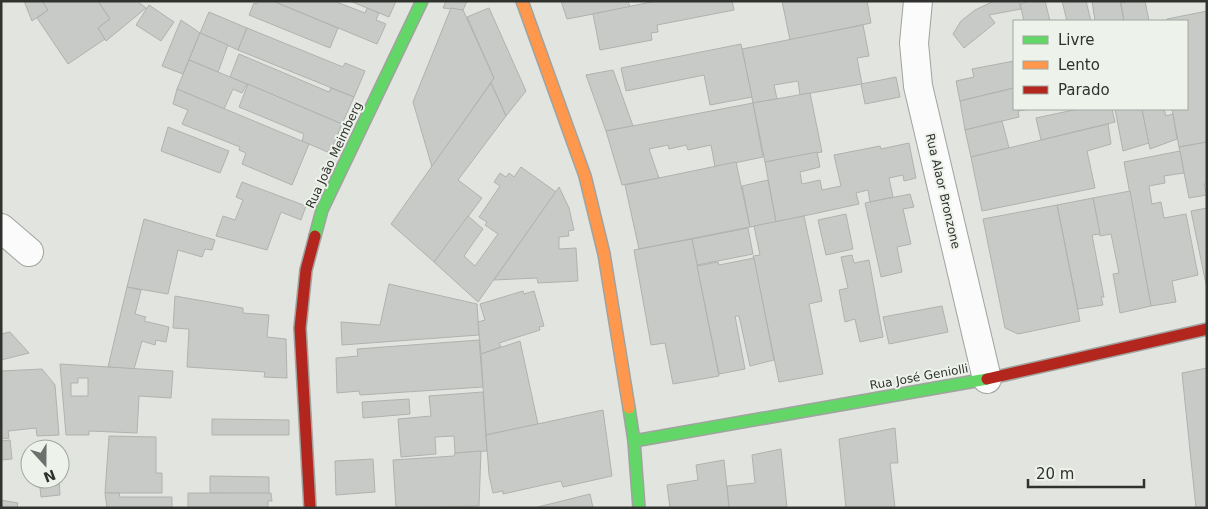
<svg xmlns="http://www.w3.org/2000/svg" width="1208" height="509" viewBox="0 0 1208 509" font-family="'DejaVu Sans',sans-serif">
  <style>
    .building { fill: #c8cac7; stroke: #b0b2af; fill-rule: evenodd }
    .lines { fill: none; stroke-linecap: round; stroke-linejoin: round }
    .street-casing { stroke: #a0a39f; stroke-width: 30 }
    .fast-casing { stroke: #a0a39f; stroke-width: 14 }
    .slow-casing { stroke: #a0a39f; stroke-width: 14 }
    .jam-casing { stroke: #a0a39f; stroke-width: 14 }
    .street { stroke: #fafbfa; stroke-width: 28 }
    .fast { stroke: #63d668; stroke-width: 11 }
    .slow { stroke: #ff974d; stroke-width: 11 }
    .jam { stroke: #b3261e; stroke-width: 11 }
    .labels { text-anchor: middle; stroke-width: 4; stroke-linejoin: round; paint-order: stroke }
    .street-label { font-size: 12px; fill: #30322f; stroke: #edf3ea }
  </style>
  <rect width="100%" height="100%" fill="#e1e4df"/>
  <g class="building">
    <path d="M 24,1 L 42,1 L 48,10 L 32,21 Z"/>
    <path d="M 42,1 L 98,1 L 110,19 L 98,28 L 105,39 L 68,64 L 37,18 L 48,10 Z"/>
    <path d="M 98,1 L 137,1 L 146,8 L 106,41 L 98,28 L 110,19 Z"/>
    <path d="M 258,1 L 273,1 L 338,28 L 330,48 L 249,15 L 254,3 L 257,4 Z"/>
    <path d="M 273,1 L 334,1 L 365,13 L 367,8 L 379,13 L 376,20 L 386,24 L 377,44 Z"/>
    <path d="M 350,1 L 396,1 L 389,17 Z"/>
    <path d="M 446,1 L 467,1 L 463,10 L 443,8 Z"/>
    <path d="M 561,1 L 628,1 L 630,7 L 567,19 Z"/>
    <path d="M 656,1 L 732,1 L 734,10 L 657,25 L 658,32 L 651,33 L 652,40 L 600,50 L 593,14 Z"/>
    <path d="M 782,1 L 867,1 L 871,23 L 790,40 Z"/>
    <path d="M 994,1 L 1019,1 L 1021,9 L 989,15 L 995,23 L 964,48 L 953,34 L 961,21 L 975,10 Z"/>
    <path d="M 1029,1 L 1045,1 L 1050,21 L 1024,21 L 1020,4 Z"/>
    <path d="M 1062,1 L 1086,1 L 1091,21 L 1067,21 Z"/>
    <path d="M 1092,1 L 1120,1 L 1124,21 L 1095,21 Z"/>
    <path d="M 1129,1 L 1145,1 L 1149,21 L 1124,21 L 1121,3 Z"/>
    <path d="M 149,5 L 174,22 L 161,41 L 136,25 Z"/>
    <path d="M 451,8 L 463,10 L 494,78 L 432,167 L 413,102 Z"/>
    <path d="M 489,8 L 526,91 L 506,116 L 491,83 L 494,78 L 467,17 Z"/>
    <path d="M 1207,11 L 1207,142 L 1179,147 L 1172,109 L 1187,109 L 1187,21 L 1167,21 L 1167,19 Z"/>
    <path d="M 209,12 L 247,28 L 238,50 L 200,33 Z"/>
    <path d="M 181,20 L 200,33 L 183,74 L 162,66 Z"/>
    <path d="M 863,25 L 869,56 L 857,58 L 862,84 L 800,95 L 798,81 L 774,85 L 777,99 L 753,103 L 742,49 Z"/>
    <path d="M 247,28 L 343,67 L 345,63 L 365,71 L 354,97 L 238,50 Z"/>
    <path d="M 200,33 L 228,45 L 218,72 L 189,60 Z"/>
    <path d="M 741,44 L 752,97 L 710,105 L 704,75 L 626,91 L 621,68 Z"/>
    <path d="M 239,54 L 329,92 L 331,88 L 354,97 L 342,124 L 230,77 Z"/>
    <path d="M 189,60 L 247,84 L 242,93 L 233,89 L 224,109 L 177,89 Z"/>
    <path d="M 1014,61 L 1014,88 L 960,101 L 956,81 L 974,77 L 972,69 Z"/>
    <path d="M 613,70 L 633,126 L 606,131 L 586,75 Z"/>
    <path d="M 896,77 L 900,97 L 865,104 L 861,84 Z"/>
    <path d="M 491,83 L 506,116 L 458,180 L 482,198 L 434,262 L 391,224 Z"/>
    <path d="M 248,84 L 342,124 L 330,153 L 302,141 L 304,134 L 239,107 Z"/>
    <path d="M 1014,88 L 1014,109 L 1030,109 L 1018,111 L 1019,117 L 965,130 L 960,101 Z"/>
    <path d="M 177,89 L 309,144 L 292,185 L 242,164 L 246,153 L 239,150 L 240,147 L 182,124 L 188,110 L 173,104 Z"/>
    <path d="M 810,93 L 822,152 L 765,162 L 753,103 Z"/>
    <path d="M 753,103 L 763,157 L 715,167 L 711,145 L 688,150 L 686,145 L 669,149 L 668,145 L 649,149 L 659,178 L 622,185 L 606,131 Z"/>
    <path d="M 1078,109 L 1112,109 L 1115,122 L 1041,140 L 1036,118 Z"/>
    <path d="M 1115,109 L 1142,109 L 1149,143 L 1123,151 Z"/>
    <path d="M 1142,109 L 1164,109 L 1166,116 L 1173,114 L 1177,139 L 1150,149 Z"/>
    <path d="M 1002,121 L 1009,148 L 971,157 L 965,130 Z"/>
    <path d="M 1108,124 L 1111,144 L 1087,151 L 1095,188 L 982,211 L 971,157 Z"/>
    <path d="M 168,127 L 229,151 L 220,173 L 161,151 Z"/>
    <path d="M 1207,142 L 1207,184 L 1204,184 L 1207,195 L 1189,198 L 1179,147 Z"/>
    <path d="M 909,143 L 916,178 L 904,181 L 903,175 L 889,178 L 893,197 L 870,202 L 868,190 L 856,193 L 859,204 L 776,222 L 765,162 L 817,152 L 820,167 L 800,172 L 802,184 L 820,180 L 822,190 L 841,186 L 834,155 L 880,146 L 881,149 Z"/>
    <path d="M 1180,151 L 1184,173 L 1164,176 L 1165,183 L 1149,186 L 1152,204 L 1161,202 L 1164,218 L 1186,214 L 1198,275 L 1172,281 L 1176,302 L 1151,306 L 1124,162 Z"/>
    <path d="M 736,162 L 750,227 L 639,249 L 625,185 Z"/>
    <path d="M 521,167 L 556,192 L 478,302 L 434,262 L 468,216 L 483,229 L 464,256 L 475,266 L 498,234 L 485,225 L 487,222 L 479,217 L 500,186 L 494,182 L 500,173 L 506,177 L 509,173 L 514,177 Z"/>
    <path d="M 768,180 L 776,222 L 750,227 L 742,186 Z"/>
    <path d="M 242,182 L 306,206 L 301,220 L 281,212 L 267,250 L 216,236 L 223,216 L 235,220 L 243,200 L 236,197 Z"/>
    <path d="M 559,187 L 569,208 L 574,230 L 568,231 L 569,236 L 559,237 L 559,249 L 576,248 L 578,281 L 538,283 L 537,278 L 494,280 Z"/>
    <path d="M 1130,191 L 1151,306 L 1120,313 L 1113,274 L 1119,273 L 1111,234 L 1100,236 L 1093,198 Z"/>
    <path d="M 910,194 L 914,207 L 903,209 L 911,244 L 897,247 L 902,272 L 881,277 L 865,203 Z"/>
    <path d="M 1093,198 L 1100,234 L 1092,235 L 1104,297 L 1101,297 L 1103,305 L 1078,309 L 1057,205 Z"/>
    <path d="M 1057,205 L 1080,321 L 1018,334 L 1005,328 L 983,219 Z"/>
    <path d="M 1207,208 L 1207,289 L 1191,211 Z"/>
    <path d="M 846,214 L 853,249 L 826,255 L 818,220 Z"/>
    <path d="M 804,216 L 822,301 L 809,304 L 823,374 L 779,382 L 753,256 L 760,255 L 754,226 Z"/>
    <path d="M 144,219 L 215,240 L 212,250 L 205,249 L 202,257 L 178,250 L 168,294 L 127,287 Z"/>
    <path d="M 748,228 L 753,254 L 697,265 L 692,239 Z"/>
    <path d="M 692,239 L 719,376 L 673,384 L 665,343 L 651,345 L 634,250 Z"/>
    <path d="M 852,255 L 854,263 L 869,260 L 883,337 L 860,342 L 855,319 L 845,322 L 839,290 L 848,288 L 841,257 Z"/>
    <path d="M 754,258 L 774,360 L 750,366 L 739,316 L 735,316 L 745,369 L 719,374 L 697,266 L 718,262 L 719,265 Z"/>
    <path d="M 389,284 L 477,304 L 479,335 L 342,345 L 341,322 L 380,325 Z"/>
    <path d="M 127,287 L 141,290 L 135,314 L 146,317 L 144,321 L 169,327 L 166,342 L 156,340 L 155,345 L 142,341 L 134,369 L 108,367 Z"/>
    <path d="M 523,291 L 524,294 L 534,291 L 544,326 L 539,327 L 540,330 L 499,343 L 501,347 L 481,354 L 478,322 L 485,320 L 480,304 Z"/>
    <path d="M 175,296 L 243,308 L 243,313 L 269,315 L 267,337 L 286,339 L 287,378 L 264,377 L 265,372 L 187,367 L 189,329 L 173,328 Z"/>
    <path d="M 942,306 L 948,332 L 889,344 L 883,317 Z"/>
    <path d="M 10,332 L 29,353 L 1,360 L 1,334 Z"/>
    <path d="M 479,340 L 483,387 L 360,395 L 359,391 L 337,393 L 336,358 L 358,356 L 357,349 Z"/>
    <path d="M 520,341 L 538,424 L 486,435 L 481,354 Z"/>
    <path d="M 60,364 L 173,371 L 171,398 L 139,396 L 137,433 L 89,431 L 89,435 L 66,435 ZM 78,378 L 88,378 L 88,396 L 71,396 L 71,383 L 78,383 Z"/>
    <path d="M 1207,368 L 1207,508 L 1196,508 L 1182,373 Z"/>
    <path d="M 42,369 L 55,385 L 59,435 L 37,436 L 36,428 L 8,431 L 9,438 L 1,439 L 1,371 Z"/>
    <path d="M 483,392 L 487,451 L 455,453 L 454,436 L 435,437 L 436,454 L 401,457 L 398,419 L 431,416 L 429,396 Z"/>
    <path d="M 409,399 L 410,414 L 363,418 L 362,402 Z"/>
    <path d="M 603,410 L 612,476 L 563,487 L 561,481 L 503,494 L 503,491 L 493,493 L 489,475 L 486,435 Z"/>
    <path d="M 212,419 L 289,420 L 289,435 L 212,435 Z"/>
    <path d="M 895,428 L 898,463 L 890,463 L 895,508 L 846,508 L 839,439 Z"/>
    <path d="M 109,436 L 156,437 L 156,473 L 162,473 L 162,493 L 105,493 Z"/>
    <path d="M 10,440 L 12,459 L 1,460 L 1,441 Z"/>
    <path d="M 781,449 L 787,508 L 729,508 L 727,486 L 755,483 L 752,455 Z"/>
    <path d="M 481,451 L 479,506 L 396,508 L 393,460 L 454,456 L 455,453 Z"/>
    <path d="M 373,459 L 375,492 L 336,495 L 335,461 Z"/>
    <path d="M 724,460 L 729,508 L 670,508 L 667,485 L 698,480 L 696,465 Z"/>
    <path d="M 210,476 L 269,477 L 269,494 L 210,493 Z"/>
    <path d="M 39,479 L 59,479 L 60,495 L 41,497 Z"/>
    <path d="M 105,493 L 119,493 L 120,497 L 172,497 L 172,508 L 107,508 Z"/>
    <path d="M 188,493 L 271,493 L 272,501 L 268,501 L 268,508 L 188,508 Z"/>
    <path d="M 590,494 L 593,508 L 534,508 Z"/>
    <path d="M 1,500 L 18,503 L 17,508 L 1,508 Z"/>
  </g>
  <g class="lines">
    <g class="street-casing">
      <g id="street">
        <path d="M 918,1 L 914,43 L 918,86 L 987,379"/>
        <path d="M 1,228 L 29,252"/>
      </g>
    </g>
    <g class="fast-casing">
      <g id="fast">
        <path d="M 315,236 L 322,210 L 422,1"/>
        <path d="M 629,408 L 634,441 L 639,508"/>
        <path d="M 634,441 L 987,379"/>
      </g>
    </g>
    <g class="slow-casing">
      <path id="slow" d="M 522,1 L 585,176 L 604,254 L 629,408"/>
    </g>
    <g class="jam-casing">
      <g id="jam">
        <path d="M 987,379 L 1207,329"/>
        <path d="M 310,508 L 300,328 L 306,270 L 315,236"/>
      </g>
    </g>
    <use href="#street" class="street"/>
    <use href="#fast" class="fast"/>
    <use href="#slow" class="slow"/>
    <use href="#jam" class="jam"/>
  </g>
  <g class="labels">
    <g class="street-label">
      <text transform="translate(334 155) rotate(-65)" y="4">Rua João Meimberg</text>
      <text transform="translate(943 191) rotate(77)" y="4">Rua Alaor Bronzone</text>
      <text transform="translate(919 377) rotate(-10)" y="4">Rua José Geniolli</text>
    </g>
  </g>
  <rect width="1208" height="509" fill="none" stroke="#30322f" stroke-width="5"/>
  <rect x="1013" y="20" width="175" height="90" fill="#edf3ea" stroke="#a1a69f"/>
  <rect x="1023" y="36" width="25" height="8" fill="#63d668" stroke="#a1a69f"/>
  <text x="1058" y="45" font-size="15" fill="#30322f">Livre</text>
  <rect x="1023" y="61" width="25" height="8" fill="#ff974d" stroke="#a1a69f"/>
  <text x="1058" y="70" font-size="15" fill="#30322f">Lento</text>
  <rect x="1023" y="86" width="25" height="8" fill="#b3261e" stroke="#a1a69f"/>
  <text x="1058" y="95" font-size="15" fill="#30322f">Parado</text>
  <g transform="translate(45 464) rotate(159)"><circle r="24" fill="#edf3ea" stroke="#a1a69f"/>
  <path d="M0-4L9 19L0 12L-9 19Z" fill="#6e706d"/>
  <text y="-8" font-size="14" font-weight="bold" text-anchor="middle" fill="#30322f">N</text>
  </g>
  <path d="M1028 479v8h116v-8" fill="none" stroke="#30322f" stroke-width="2.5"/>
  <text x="1036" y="479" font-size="15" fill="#30322f" stroke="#edf3ea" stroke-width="4" paint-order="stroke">20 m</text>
</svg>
